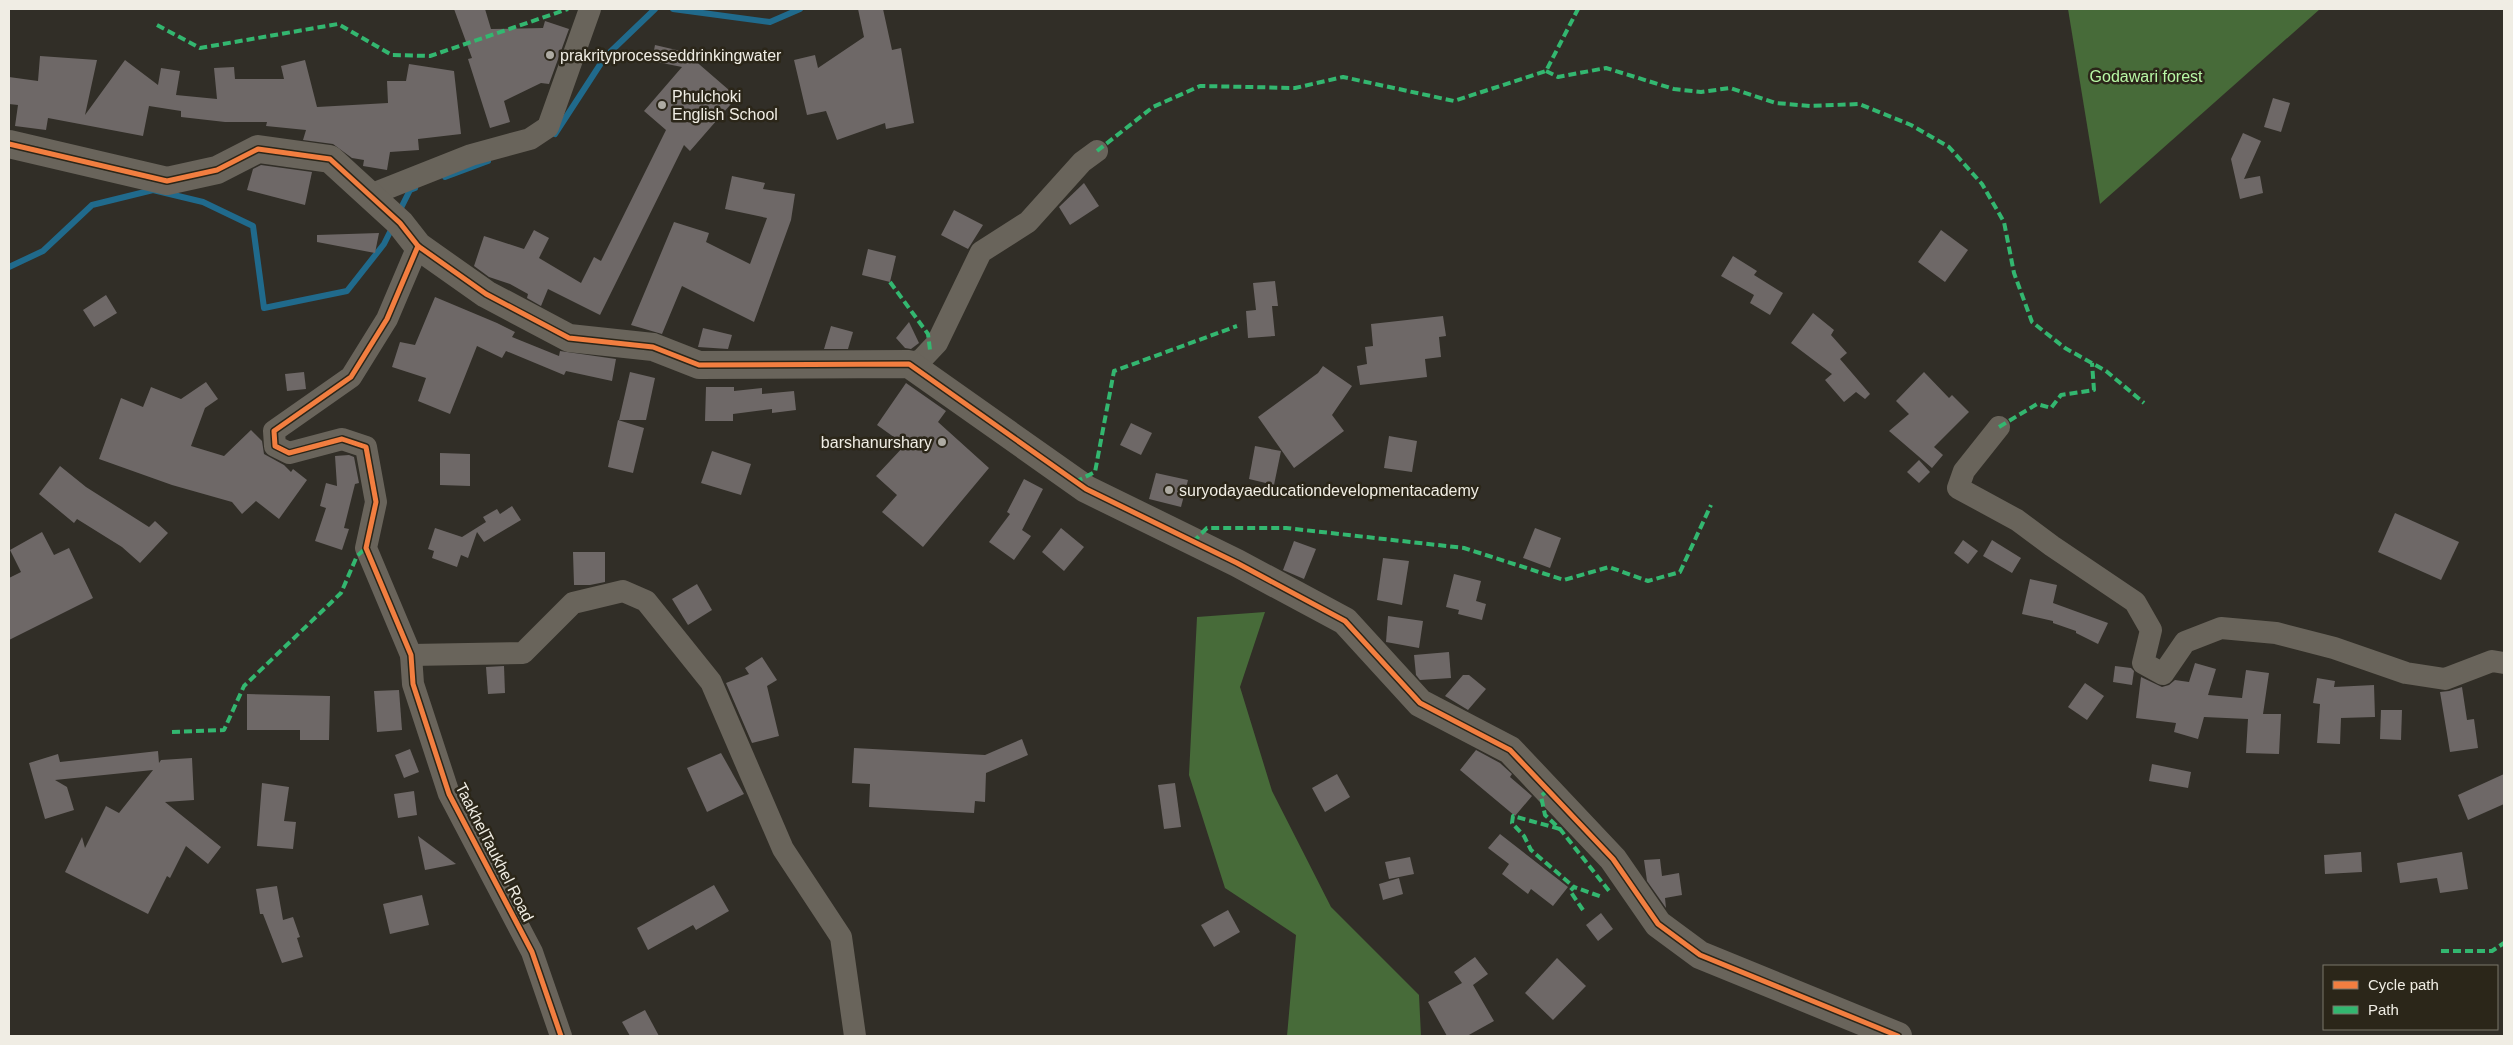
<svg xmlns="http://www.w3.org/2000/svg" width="2513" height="1045" viewBox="0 0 2513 1045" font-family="Arial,sans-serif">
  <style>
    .forest { fill: #476b39 }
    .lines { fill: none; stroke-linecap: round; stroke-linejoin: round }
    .stream { stroke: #206a8c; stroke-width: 6 }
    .building { fill: #6e6867 }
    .minor { stroke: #69645b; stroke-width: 22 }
    .tertiary { stroke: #69645b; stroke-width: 28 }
    .quiet { stroke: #33b770; stroke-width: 4; stroke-dasharray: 8 4; stroke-linecap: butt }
    .cycleway-casing { stroke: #2b2619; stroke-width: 8 }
    .cycleway { stroke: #f27e40; stroke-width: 5 }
    .poi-dot { fill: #adaaa2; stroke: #2b2619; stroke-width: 2 }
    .labels { text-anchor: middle; stroke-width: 5; stroke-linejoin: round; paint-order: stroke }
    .poi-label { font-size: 16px; fill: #f0ede4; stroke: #2b2619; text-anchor: start }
    .park-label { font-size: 16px; fill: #b9f8a6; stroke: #2b2619 }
    .street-label { font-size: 16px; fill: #f0ede4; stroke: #2b2619 }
  </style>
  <rect width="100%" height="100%" fill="#312e27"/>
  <g class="forest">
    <path d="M 2068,9 L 2320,9 L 2100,204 Z"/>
    <path d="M 1265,612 L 1240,687 L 1272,791 L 1331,907 L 1419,995 L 1421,1036 L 1287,1036 L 1296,935 L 1225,888 L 1189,775 L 1197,617 Z"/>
  </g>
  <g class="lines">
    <g class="stream">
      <path d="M 673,9 L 770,22 L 800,9"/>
      <path d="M 555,134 L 605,57 L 655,9"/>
      <path d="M 445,177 L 488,161"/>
      <path d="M 399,212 L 410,190 L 415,188"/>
      <path d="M 9,267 L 43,251 L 92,205 L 153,190 L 203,202 L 253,226 L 264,308 L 347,291 L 384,244 L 393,226"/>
    </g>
  </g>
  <g class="building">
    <path d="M 454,9 L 485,9 L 491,29 L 543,28 L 545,21 L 569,29 L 549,84 L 541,83 L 504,101 L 510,122 L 490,128 L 468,59 L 472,58 Z"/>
    <path d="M 858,9 L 883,9 L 892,50 L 901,48 L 914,123 L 886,129 L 885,123 L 837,140 L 826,111 L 807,115 L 794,60 L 815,55 L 818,68 L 864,37 Z"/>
    <path d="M 655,45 L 685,52 L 737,97 L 690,151 L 684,145 L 600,315 L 548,289 L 541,306 L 527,298 L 528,294 L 510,284 L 489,277 L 474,266 L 484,236 L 524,249 L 534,230 L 549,238 L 539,258 L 581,283 L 594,257 L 601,261 L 666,130 L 644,111 L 682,67 L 652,61 Z"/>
    <path d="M 40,56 L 97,60 L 85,115 L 125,60 L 158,85 L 161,68 L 180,71 L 176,95 L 217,99 L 214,68 L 234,67 L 235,79 L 284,79 L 281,66 L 305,60 L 317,107 L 388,103 L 387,81 L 406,81 L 409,64 L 454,71 L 461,134 L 418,139 L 419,150 L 390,152 L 387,170 L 363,166 L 364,160 L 352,158 L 333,144 L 303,140 L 306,130 L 266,126 L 267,122 L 225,122 L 181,117 L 181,111 L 149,106 L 143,136 L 48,118 L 46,130 L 15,126 L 18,105 L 9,104 L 9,77 L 38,81 Z"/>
    <path d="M 2273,98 L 2290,103 L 2281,132 L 2264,127 Z"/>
    <path d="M 2243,133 L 2261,141 L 2244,179 L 2260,176 L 2263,193 L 2240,199 L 2231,159 Z"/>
    <path d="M 261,165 L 312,172 L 305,205 L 247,190 L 253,169 Z"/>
    <path d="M 732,176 L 765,183 L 763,189 L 795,194 L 791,220 L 754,322 L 682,286 L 662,334 L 631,325 L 674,222 L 709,233 L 706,242 L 750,264 L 767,218 L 725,209 Z"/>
    <path d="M 1084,183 L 1099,206 L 1070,225 L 1059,207 Z"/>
    <path d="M 954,210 L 983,225 L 968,249 L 941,235 Z"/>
    <path d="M 1941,230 L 1968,250 L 1945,282 L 1918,262 Z"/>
    <path d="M 379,233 L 375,253 L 317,242 L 317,235 Z"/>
    <path d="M 868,249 L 896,256 L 890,282 L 862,275 Z"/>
    <path d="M 1733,256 L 1757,271 L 1754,275 L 1783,293 L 1770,315 L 1750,303 L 1754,295 L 1721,276 Z"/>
    <path d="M 1275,281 L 1278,306 L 1272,306 L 1275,336 L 1248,338 L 1246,311 L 1256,310 L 1253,283 Z"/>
    <path d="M 106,295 L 117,313 L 94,327 L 83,310 Z"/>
    <path d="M 435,297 L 497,323 L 515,332 L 512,337 L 559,356 L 560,351 L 616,359 L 612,381 L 566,371 L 564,375 L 506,351 L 502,358 L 477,346 L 450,414 L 418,401 L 426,378 L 392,367 L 400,342 L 415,345 Z"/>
    <path d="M 1813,313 L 1834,330 L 1831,335 L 1847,353 L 1840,359 L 1870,394 L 1865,399 L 1856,392 L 1844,402 L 1825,380 L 1832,374 L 1791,343 Z"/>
    <path d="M 1443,316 L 1446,336 L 1439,337 L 1441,357 L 1425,359 L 1427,377 L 1360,385 L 1357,366 L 1367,364 L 1365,347 L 1373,346 L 1371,324 Z"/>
    <path d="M 909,322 L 919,343 L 911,349 L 905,348 L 896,338 Z"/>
    <path d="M 831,326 L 853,332 L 848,349 L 824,349 Z"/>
    <path d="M 703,328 L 732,335 L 728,349 L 698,347 Z"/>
    <path d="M 1323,366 L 1352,386 L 1332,415 L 1344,431 L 1294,468 L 1258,417 L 1318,373 Z"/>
    <path d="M 304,372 L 306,389 L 287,391 L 285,374 Z"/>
    <path d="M 630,372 L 655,378 L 646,420 L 619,420 Z"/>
    <path d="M 1924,372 L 1949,398 L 1952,395 L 1969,412 L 1934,447 L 1943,455 L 1932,468 L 1889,431 L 1909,414 L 1896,401 Z"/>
    <path d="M 206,382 L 218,399 L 205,408 L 191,446 L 224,456 L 251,430 L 262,441 L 264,454 L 284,465 L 291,472 L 293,469 L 307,480 L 279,519 L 256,501 L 242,514 L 232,502 L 172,485 L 99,459 L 121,398 L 143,407 L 151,387 L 181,399 Z"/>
    <path d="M 906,383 L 946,411 L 938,422 L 989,468 L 923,547 L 882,512 L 897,495 L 876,476 L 905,445 L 877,425 Z"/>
    <path d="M 706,387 L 734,387 L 734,391 L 762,388 L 762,394 L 794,391 L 796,410 L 772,413 L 772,409 L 733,414 L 733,421 L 705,421 Z"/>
    <path d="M 618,420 L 644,428 L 633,473 L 608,467 Z"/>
    <path d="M 1131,423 L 1152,433 L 1141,455 L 1120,445 Z"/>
    <path d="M 1389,436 L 1417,441 L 1412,472 L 1384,468 Z"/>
    <path d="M 1255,446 L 1281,451 L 1274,485 L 1249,479 Z"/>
    <path d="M 712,451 L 751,464 L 741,495 L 701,483 Z"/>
    <path d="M 440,453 L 470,454 L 470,486 L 440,485 Z"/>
    <path d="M 349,455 L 354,457 L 359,483 L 355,484 L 344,528 L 349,529 L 342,550 L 315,541 L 326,508 L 320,506 L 326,483 L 337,486 L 335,456 Z"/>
    <path d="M 1919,460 L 1930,472 L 1919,483 L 1907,472 Z"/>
    <path d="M 60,466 L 86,487 L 149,527 L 155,521 L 168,533 L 140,563 L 122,547 L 77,519 L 74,523 L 39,494 Z"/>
    <path d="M 1156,473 L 1188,480 L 1181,507 L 1149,499 Z"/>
    <path d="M 1024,479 L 1043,489 L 1022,530 L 1031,536 L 1014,560 L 989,542 L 1010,514 L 1007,512 Z"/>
    <path d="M 512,506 L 521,520 L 484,542 L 477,532 L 468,558 L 461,555 L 457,567 L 432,558 L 434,551 L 428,549 L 435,528 L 462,537 L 486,522 L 483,517 L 497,509 L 500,514 Z"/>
    <path d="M 2395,513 L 2459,542 L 2441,580 L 2378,552 Z"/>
    <path d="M 1061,528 L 1084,547 L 1064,571 L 1042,552 Z"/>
    <path d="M 1535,528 L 1561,538 L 1550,568 L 1523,558 Z"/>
    <path d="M 42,532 L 54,555 L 69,548 L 93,598 L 9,640 L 9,578 L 21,572 L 10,550 Z"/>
    <path d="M 1963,540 L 1978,551 L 1968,564 L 1954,553 Z"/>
    <path d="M 1992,540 L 2021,558 L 2012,573 L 1983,556 Z"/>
    <path d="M 1294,541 L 1316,549 L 1304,579 L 1283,570 Z"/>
    <path d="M 573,552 L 605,552 L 605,582 L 590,585 L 574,585 Z"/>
    <path d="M 1383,558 L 1409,561 L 1402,605 L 1377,600 Z"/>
    <path d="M 1454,574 L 1481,581 L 1476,601 L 1486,604 L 1482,620 L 1458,614 L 1459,610 L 1446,607 Z"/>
    <path d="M 2030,579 L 2057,585 L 2053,603 L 2108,623 L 2098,644 L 2076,633 L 2076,631 L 2053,623 L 2053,621 L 2022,614 Z"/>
    <path d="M 697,584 L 712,610 L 688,625 L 672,599 Z"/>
    <path d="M 1388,616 L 1423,621 L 1419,648 L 1386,642 Z"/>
    <path d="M 1449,652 L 1451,678 L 1420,680 L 1416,675 L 1414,655 Z"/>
    <path d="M 762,657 L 777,680 L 767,686 L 779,736 L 752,743 L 726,683 L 749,674 L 745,668 Z"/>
    <path d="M 2195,663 L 2216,669 L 2208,695 L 2242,698 L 2246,670 L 2269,673 L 2263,714 L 2281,714 L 2279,754 L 2246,753 L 2248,719 L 2204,717 L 2198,739 L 2174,732 L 2176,723 L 2136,718 L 2141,677 L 2162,687 L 2169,685 L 2175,680 L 2189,682 Z"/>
    <path d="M 504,666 L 505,693 L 488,694 L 486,667 Z"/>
    <path d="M 2115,666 L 2131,668 L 2134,671 L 2132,685 L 2113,682 Z"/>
    <path d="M 1463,675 L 1469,675 L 1486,689 L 1468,710 L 1445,696 Z"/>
    <path d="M 2317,678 L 2335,681 L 2334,687 L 2374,685 L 2375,717 L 2341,718 L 2340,744 L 2317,743 L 2320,704 L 2313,703 Z"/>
    <path d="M 2085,683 L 2104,696 L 2087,720 L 2068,707 Z"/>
    <path d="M 2462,687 L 2467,720 L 2474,719 L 2478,748 L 2450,752 L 2440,692 L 2449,691 Z"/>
    <path d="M 399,690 L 402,730 L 377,732 L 374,691 Z"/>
    <path d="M 247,694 L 330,696 L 329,740 L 300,740 L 300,730 L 247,730 Z"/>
    <path d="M 2381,710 L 2402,710 L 2401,740 L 2380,739 Z"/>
    <path d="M 1022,739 L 1028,755 L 986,773 L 985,802 L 975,801 L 974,813 L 869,807 L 870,784 L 852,783 L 854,748 L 985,755 Z"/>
    <path d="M 410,749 L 419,772 L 404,778 L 395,755 Z"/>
    <path d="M 1476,750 L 1500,763 L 1512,774 L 1510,777 L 1532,796 L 1515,816 L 1460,770 Z"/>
    <path d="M 158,751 L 159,763 L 161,760 L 192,758 L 194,800 L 165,802 L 221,847 L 208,864 L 186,846 L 170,878 L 167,876 L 148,914 L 65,872 L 82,837 L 85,848 L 106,806 L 119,813 L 153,770 L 55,780 L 67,787 L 74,810 L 45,819 L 29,763 L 58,754 L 60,762 Z"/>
    <path d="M 721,753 L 744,794 L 707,812 L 687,768 Z"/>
    <path d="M 2152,764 L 2191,772 L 2188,788 L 2149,781 Z"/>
    <path d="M 1337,774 L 1350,797 L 1325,812 L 1312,788 Z"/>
    <path d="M 2504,774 L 2504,804 L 2468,820 L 2458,795 Z"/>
    <path d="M 262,783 L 289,787 L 284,821 L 296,822 L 293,849 L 257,846 Z"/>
    <path d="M 1175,783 L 1181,827 L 1164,829 L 1158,785 Z"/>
    <path d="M 414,791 L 417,815 L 398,818 L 394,794 Z"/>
    <path d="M 1500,834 L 1568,887 L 1553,906 L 1531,889 L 1528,894 L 1502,874 L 1509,864 L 1488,848 Z"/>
    <path d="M 418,836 L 456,864 L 425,870 Z"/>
    <path d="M 2361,852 L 2362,872 L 2325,874 L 2324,855 Z"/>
    <path d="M 2462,852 L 2468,889 L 2440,893 L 2437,878 L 2400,883 L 2397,863 Z"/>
    <path d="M 1410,857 L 1414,874 L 1389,879 L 1385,862 Z"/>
    <path d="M 1660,859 L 1662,876 L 1679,873 L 1682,895 L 1665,898 L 1666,908 L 1647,881 L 1644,860 Z"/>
    <path d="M 1399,878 L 1403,894 L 1383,900 L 1379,884 Z"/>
    <path d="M 714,885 L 729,911 L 696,930 L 693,925 L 648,950 L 637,928 Z"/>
    <path d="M 277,886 L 283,920 L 293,917 L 300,937 L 297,938 L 303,957 L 282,963 L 263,914 L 260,914 L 256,889 Z"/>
    <path d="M 422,895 L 429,925 L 390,934 L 383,904 Z"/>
    <path d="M 1228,910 L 1240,932 L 1214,947 L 1201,925 Z"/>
    <path d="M 1601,913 L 1613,929 L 1598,941 L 1586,925 Z"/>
    <path d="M 1475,957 L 1488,974 L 1473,985 L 1494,1021 L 1467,1036 L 1447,1036 L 1428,1002 L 1462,983 L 1454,972 Z"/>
    <path d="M 1557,958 L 1586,986 L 1553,1020 L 1525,993 Z"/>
    <path d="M 645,1010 L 659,1036 L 630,1036 L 622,1022 Z"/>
  </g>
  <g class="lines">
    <g class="minor">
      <path d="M 370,195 L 471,155 L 530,139 L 548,127 L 590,9"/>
      <path d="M 418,246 L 387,319 L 351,377 L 274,431 L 275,446 L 289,453 L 342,439 L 366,447 L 376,502 L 366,548 L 411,655 L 413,684 L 449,794 L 532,952 L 561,1036"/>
      <path d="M 909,364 L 921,360 L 937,343 L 981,252 L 1028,222 L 1082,162 L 1097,151"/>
      <path d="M 1999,427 L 1964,471 L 1958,488 L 2017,520 L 2052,546 L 2135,602 L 2151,630 L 2143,663 L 2163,674 L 2185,642 L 2221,628 L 2276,633 L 2334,648 L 2406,673 L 2445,679 L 2492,661 L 2504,663"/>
      <path d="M 411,655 L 523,653 L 573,603 L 623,591 L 646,601 L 711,682 L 783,849 L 841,937 L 855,1036"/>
    </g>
    <path class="tertiary" d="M 9,144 L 167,181 L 217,170 L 258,149 L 330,159 L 400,223 L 418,246 L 486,294 L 569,338 L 653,347 L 699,365 L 909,364 L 1086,489 L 1237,563 L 1345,621 L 1420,703 L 1510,750 L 1613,859 L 1658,924 L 1700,955 L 1898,1036"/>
    <g class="quiet">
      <path d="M 157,25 L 200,48 L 338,24 L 392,55 L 430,56 L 568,9"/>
      <path d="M 1546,71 L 1558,77 L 1606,68 L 1674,89 L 1701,92 L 1730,88 L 1776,103 L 1810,106 L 1859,104 L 1911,125 L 1949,147 L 1982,184 L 2004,222 L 2014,273 L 2032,322 L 2065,348 L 2106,371 L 2144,403"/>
      <path d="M 1097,151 L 1153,107 L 1200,86 L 1295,88 L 1343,77 L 1454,101 L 1546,71 L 1578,9"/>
      <path d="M 890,282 L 928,334 L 930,350"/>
      <path d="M 1999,427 L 2037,404 L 2051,408 L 2061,395 L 2094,390 L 2092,363"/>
      <path d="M 1075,482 L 1095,472 L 1114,371 L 1237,326"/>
      <path d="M 1193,542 L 1207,528 L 1286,528 L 1464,548 L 1564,580 L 1609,567 L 1648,581 L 1680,572 L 1711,505"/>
      <path d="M 172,732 L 224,730 L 244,686 L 341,593 L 357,556 L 366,548"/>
      <path d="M 1548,790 L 1541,796 L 1545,815 L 1560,829 L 1609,891"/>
      <path d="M 1560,829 L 1513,816 L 1512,823 L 1524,836 L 1531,850 L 1574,887"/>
      <path d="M 1583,910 L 1570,891 L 1574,887 L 1602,897"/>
      <path d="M 2441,951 L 2492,951 L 2504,943"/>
    </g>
    <g class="cycleway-casing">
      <g id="cycleway">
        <path d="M 9,144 L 167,181 L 217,170 L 258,149 L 330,159 L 400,223 L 418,246 L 486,294 L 569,338 L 653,347 L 699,365 L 909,364 L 1086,489 L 1237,563 L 1345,621 L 1420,703 L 1510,750 L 1613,859 L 1658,924 L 1700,955 L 1898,1036"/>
        <path d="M 418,246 L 387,319 L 351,377 L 274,431 L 275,446 L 289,453 L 342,439 L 366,447 L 376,502 L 366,548 L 411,655 L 413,684 L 449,794 L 532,952 L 561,1036"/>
      </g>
    </g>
    <use href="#cycleway" class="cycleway"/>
  </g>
  <g class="poi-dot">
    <circle cx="550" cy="55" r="5"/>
    <circle cx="662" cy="105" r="5"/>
    <circle cx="942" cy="442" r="5"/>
    <circle cx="1169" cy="490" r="5"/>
  </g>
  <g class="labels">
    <g class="poi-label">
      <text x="560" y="61">prakrityprocesseddrinkingwater</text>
      <text x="672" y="102">Phulchoki<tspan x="672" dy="18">English School</tspan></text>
      <text x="932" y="448" text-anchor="end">barshanurshary</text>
      <text x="1179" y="496">suryodayaeducationdevelopmentacademy</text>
    </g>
    <g class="park-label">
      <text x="2146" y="82">Godawari forest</text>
    </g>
    <g class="street-label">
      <text transform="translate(495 852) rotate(63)" y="6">TaakhelTaukhel Road</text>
    </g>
  </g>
  <rect width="2513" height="1045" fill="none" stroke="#f0ede4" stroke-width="20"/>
  <rect x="2323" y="965" width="175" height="65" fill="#2b2619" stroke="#7a766a"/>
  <rect x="2333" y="981" width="25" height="8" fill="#f27e40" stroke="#7a766a"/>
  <text x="2368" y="990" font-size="15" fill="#f0ede4">Cycle path</text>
  <rect x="2333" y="1006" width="25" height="8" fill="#33b770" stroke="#7a766a"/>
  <text x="2368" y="1015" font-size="15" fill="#f0ede4">Path</text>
</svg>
